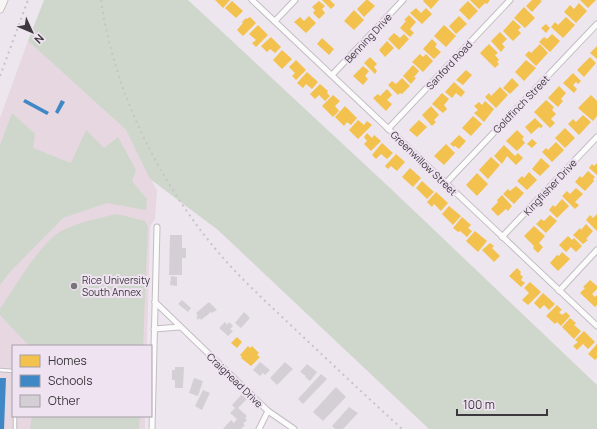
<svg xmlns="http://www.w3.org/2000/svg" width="597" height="429" viewBox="0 0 597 429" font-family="Manrope,sans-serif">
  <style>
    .education { fill: #e7d7e0 }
    .grass { fill: #cfd7cc }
    .homes { fill: #f2c14e }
    .schools { fill: #3f88c5 }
    .building { fill: #d4cfd5 }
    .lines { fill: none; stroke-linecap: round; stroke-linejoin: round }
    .lane-casing { stroke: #c3bdc3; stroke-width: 4.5 }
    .street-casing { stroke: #c3bdc3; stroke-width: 7 }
    .secondary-casing { stroke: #c3bdc3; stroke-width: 9 }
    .lane { stroke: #fcfbfc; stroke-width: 2.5 }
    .street { stroke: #fcfbfc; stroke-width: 5 }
    .secondary { stroke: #f7f5f3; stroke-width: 7 }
    .rail { stroke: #c5c4c5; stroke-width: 2; stroke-dasharray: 2 4; stroke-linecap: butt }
    .poi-dot { fill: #7a757b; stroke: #efe3f1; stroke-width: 1.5 }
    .labels { text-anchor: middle; stroke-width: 4; stroke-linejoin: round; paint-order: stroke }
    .street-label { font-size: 10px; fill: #3c383d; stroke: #efe3f1 }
    .poi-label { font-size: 10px; fill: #3c383d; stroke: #efe3f1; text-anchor: start }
  </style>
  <rect width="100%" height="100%" fill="#ede6ee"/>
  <path class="education" d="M 28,41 L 126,130 L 157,191 L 155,218 L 150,227 L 147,346 L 13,346 L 13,416 L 145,416 L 145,429 L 0,429 L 0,118 Z"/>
  <g class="grass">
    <path d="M 44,0 L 188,0 L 389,187 L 597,385 L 597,429 L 429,429 L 218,230 L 150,179 L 126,130 L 28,41 Z"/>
    <path d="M 12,113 L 35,134 L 33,148 L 71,163 L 86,130 L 104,148 L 118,137 L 136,170 L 132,181 L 147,199 L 146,210 L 107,203 L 63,218 L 9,273 L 0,285 L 0,145 Z"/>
    <path d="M 117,214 L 145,221 L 148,227 L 143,346 L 29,346 L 0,315 L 0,309 C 14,288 42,240 63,230 C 80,222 99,218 117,214 Z"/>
    <path d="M 32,416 L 140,416 L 139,429 L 30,429 Z"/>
  </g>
  <g class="homes">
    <path d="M 215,0 L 230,0 L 223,8 Z"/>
    <path d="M 322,0 L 330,0 L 335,5 L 331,9 Z"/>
    <path d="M 366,0 L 368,0 L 375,6 L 364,17 L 357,9 Z"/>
    <path d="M 424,0 L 439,0 L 431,9 L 423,1 Z"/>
    <path d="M 470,0 L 490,0 L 487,4 L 485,3 L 479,9 Z"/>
    <path d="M 532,0 L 540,0 L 542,1 L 532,12 L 526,6 Z"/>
    <path d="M 580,0 L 596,0 L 588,8 Z"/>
    <path d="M 232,1 L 243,11 L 236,18 L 225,8 Z"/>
    <path d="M 319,1 L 325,6 L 322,9 L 325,13 L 319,19 L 313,13 L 315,10 L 312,7 Z"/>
    <path d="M 468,1 L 478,11 L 469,20 L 459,10 Z"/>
    <path d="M 579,3 L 587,11 L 576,23 L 564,12 L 570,5 L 574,9 Z"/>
    <path d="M 524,7 L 535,18 L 525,28 L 514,18 Z"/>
    <path d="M 416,8 L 421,13 L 426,8 L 432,14 L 422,24 L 410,13 Z"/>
    <path d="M 354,10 L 364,20 L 354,30 L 344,21 Z"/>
    <path d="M 409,15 L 416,22 L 410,29 L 414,33 L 410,37 L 400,28 L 406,21 L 404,20 Z"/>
    <path d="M 309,16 L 316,23 L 306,33 L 294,22 L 300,17 L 304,21 Z"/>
    <path d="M 459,16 L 467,24 L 456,34 L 449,26 Z"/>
    <path d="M 250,17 L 256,23 L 243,36 L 237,30 L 243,23 L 242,22 L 246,18 L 247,19 Z"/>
    <path d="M 566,17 L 575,25 L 563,38 L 551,27 L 555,22 L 558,25 Z"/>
    <path d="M 513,20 L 521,27 L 518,30 L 521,33 L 513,41 L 503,31 Z"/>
    <path d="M 546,24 L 550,28 L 546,33 L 541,28 Z"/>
    <path d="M 258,25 L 268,35 L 256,47 L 252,43 L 256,40 L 249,34 Z"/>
    <path d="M 444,25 L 456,36 L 446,47 L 434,36 Z"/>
    <path d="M 500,32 L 507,39 L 502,44 L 505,47 L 501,52 L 491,41 Z"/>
    <path d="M 394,33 L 400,38 L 404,34 L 409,39 L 399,50 L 388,39 Z"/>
    <path d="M 552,34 L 560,41 L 550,52 L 539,42 L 544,37 L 547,39 Z"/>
    <path d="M 271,37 L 281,47 L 275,53 L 270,49 L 267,52 L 261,46 Z"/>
    <path d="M 322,38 L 334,49 L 329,55 L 317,44 Z"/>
    <path d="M 432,39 L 437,44 L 435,47 L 441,52 L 434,59 L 423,49 Z"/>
    <path d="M 387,41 L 394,48 L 385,57 L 379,50 Z"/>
    <path d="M 489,44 L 498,53 L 495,55 L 499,60 L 497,62 L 499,64 L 495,68 L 480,53 Z"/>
    <path d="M 540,44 L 548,53 L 536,66 L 525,55 L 529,51 L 531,53 Z"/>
    <path d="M 597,46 L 597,59 L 590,53 Z"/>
    <path d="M 282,50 L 292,59 L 282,69 L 273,60 Z"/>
    <path d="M 420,54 L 423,57 L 426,54 L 433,61 L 423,72 L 412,62 Z"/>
    <path d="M 370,57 L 377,64 L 374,67 L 377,71 L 375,74 L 364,63 Z"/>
    <path d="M 590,57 L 596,63 L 584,77 L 577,70 Z"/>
    <path d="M 296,60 L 306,70 L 296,80 L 292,76 L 295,73 L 289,67 Z"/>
    <path d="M 526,60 L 536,68 L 524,81 L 515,72 Z"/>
    <path d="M 413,65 L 419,71 L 414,77 L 416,78 L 411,84 L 403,76 Z"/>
    <path d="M 363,66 L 369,71 L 365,76 L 368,79 L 363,85 L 353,76 Z"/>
    <path d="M 466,70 L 472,75 L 463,85 L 456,80 Z"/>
    <path d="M 307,72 L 318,82 L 312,89 L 306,84 L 303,88 L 297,83 Z"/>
    <path d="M 573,73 L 581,81 L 578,84 L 576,82 L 573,85 L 577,89 L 574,93 L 563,83 Z"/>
    <path d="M 402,78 L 410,86 L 402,94 L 400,93 L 398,95 L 388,85 L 392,81 L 396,84 Z"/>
    <path d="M 512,78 L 519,85 L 510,94 L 503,88 Z"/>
    <path d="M 454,82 L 465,92 L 461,97 L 456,93 L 452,98 L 445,92 Z"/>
    <path d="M 320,84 L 328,91 L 327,93 L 330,96 L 325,101 L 319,95 L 315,99 L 310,94 Z"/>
    <path d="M 559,86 L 566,93 L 561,99 L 563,101 L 558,107 L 548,98 Z"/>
    <path d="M 500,87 L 508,95 L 496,108 L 485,97 L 489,93 L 491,96 Z"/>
    <path d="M 387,89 L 392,95 L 387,100 L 392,104 L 386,111 L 373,98 L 378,94 L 380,96 Z"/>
    <path d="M 442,93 L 449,99 L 444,105 L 447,109 L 443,113 L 432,104 Z"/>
    <path d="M 333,95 L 340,101 L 335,106 L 339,111 L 333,117 L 322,106 Z"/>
    <path d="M 591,95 L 597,101 L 597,116 L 593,121 L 578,108 Z"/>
    <path d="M 546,100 L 554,107 L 552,110 L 556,114 L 551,119 L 555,123 L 550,128 L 534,112 Z"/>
    <path d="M 485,101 L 494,109 L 484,122 L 474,113 L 478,110 L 474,106 L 479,102 L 482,105 Z"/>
    <path d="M 345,106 L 357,118 L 351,125 L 347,122 L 344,126 L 335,117 Z"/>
    <path d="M 431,106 L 439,115 L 434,120 L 436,122 L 432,126 L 422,115 Z"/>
    <path d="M 583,115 L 591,122 L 579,135 L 568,124 L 573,119 L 576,122 Z"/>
    <path d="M 473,116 L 482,124 L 471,136 L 462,128 Z"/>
    <path d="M 535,118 L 543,126 L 541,128 L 539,127 L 531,134 L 525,127 Z"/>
    <path d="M 358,120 L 364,125 L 367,121 L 372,125 L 358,139 L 349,130 Z"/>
    <path d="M 419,120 L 427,127 L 417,137 L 409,130 Z"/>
    <path d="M 565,128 L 575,138 L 565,148 L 555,138 Z"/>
    <path d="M 517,130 L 524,137 L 522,139 L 525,143 L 517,151 L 506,141 Z"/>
    <path d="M 367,133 L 372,138 L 374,135 L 381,141 L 371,151 L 364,144 L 367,141 L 364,137 Z"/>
    <path d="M 459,135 L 466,141 L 459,149 L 455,146 L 454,147 L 450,144 Z"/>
    <path d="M 532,139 L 537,143 L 532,148 L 527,144 Z"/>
    <path d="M 556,142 L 564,150 L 552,162 L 542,152 L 546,148 L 548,150 Z"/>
    <path d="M 382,143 L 393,153 L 387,159 L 381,154 L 376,159 L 372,155 Z"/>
    <path d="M 446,144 L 455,153 L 444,165 L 434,156 Z"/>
    <path d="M 504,145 L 515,156 L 518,153 L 523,158 L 516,165 L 507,156 L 502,164 L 494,156 Z"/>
    <path d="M 396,154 L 405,162 L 397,171 L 391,166 L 388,169 L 385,166 Z"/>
    <path d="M 491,157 L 500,165 L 488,179 L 479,170 Z"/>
    <path d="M 541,158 L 550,166 L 540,176 L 532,169 Z"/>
    <path d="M 597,163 L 597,175 L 589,168 L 592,164 L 594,166 Z"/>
    <path d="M 410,168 L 421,178 L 413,187 L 402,177 Z"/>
    <path d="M 588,171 L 595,177 L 593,179 L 594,181 L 585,191 L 575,182 L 580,176 L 582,178 Z"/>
    <path d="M 529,172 L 537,180 L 527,190 L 517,181 L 522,176 L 524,178 Z"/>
    <path d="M 477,173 L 488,184 L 477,196 L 466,185 Z"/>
    <path d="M 422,181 L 434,192 L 427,199 L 416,188 Z"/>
    <path d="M 516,186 L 524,193 L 514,204 L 503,194 L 508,189 L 510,191 Z"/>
    <path d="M 576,188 L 583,194 L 575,202 L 579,205 L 575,209 L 562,196 L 567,191 L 570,194 Z"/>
    <path d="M 436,192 L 448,203 L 441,211 L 434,204 L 432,207 L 427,202 Z"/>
    <path d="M 502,195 L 512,206 L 508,211 L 506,209 L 498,216 L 491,209 L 498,202 L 497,200 Z"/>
    <path d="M 562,199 L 569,206 L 557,218 L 549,210 L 553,205 L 555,207 Z"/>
    <path d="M 449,206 L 461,216 L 453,225 L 442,214 Z"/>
    <path d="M 597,214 L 597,231 L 586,220 L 590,215 L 593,218 Z"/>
    <path d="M 550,215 L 557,221 L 546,233 L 536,224 L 541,219 L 544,221 Z"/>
    <path d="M 462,217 L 471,225 L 468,228 L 472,231 L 467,237 L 460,231 L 458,232 L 453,228 Z"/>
    <path d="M 586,224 L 593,231 L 586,239 L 588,240 L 583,244 L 573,235 L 580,228 L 581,230 Z"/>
    <path d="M 534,226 L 545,236 L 539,243 L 543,247 L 538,253 L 533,248 L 534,246 L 524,236 Z"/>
    <path d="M 475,231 L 487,241 L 478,252 L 466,241 Z"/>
    <path d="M 568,236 L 572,240 L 574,238 L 582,246 L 576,252 L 571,247 L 566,252 L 559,245 Z"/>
    <path d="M 490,243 L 494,246 L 492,248 L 500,256 L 494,262 L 482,250 Z"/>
    <path d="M 562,252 L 570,259 L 558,271 L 550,263 L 557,255 L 559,256 Z"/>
    <path d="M 517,268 L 521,272 L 520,274 L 523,277 L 521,280 L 525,283 L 521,287 L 509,276 Z"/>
    <path d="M 590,280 L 597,286 L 597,289 L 592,294 L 595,297 L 597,295 L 597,305 L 595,307 L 580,293 L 585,288 L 583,287 Z"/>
    <path d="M 530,282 L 541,292 L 528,305 L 522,300 L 529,293 L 524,288 Z"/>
    <path d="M 543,293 L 555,304 L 549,310 L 544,305 L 540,309 L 534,303 Z"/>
    <path d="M 557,305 L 562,310 L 559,312 L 562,315 L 566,312 L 570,316 L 561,326 L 557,322 L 555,324 L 546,316 Z"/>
    <path d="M 570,318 L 576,323 L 574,325 L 581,331 L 574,339 L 562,327 Z"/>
    <path d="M 584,331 L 595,342 L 588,349 L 583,344 L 577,350 L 573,346 L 578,342 L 575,340 Z"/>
    <path d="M 237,337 L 242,342 L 237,348 L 231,343 Z"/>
    <path d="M 597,344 L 597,358 L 595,360 L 588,354 Z"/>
    <path d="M 248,346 L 250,348 L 252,346 L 259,353 L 257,355 L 260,357 L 251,366 L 241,358 L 242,357 L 240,355 Z"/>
  </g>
  <g class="schools">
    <path d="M 25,99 L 49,112 L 47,115 L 23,102 Z"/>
    <path d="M 61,100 L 65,102 L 58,114 L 55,112 Z"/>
    <path d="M 0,378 L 6,378 L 4,429 L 0,429 Z"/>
  </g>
  <g class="building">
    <path d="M 170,235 L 182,235 L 182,248 L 186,248 L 186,258 L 182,258 L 182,275 L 169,275 Z"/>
    <path d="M 171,276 L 177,277 L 177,286 L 170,285 Z"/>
    <path d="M 182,300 L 191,308 L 188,312 L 178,304 Z"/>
    <path d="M 209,302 L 217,310 L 212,313 L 211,312 L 201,320 L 200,318 L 198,320 L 196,317 L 198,316 L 196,313 Z"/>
    <path d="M 244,312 L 250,318 L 241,328 L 235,323 Z"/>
    <path d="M 225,322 L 227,325 L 229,322 L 233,326 L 230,329 L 233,331 L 228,336 L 219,328 Z"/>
    <path d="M 260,362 L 270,370 L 265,375 L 263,373 L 260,376 L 253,370 Z"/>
    <path d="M 285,362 L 293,369 L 277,385 L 270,378 Z"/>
    <path d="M 307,364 L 317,372 L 310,381 L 305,377 L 306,376 L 300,372 Z"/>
    <path d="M 175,367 L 184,367 L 183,388 L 175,388 L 175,380 L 172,380 L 172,370 L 175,370 Z"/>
    <path d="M 321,374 L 327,379 L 303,404 L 298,399 Z"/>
    <path d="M 194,378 L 203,381 L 198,396 L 189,393 Z"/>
    <path d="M 336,387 L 346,397 L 323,421 L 313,412 Z"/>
    <path d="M 203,390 L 210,393 L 202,410 L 195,406 Z"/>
    <path d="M 242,394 L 247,399 L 238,408 L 247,416 L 245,418 L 247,420 L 243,424 L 245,425 L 241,429 L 223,429 L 231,420 L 234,423 L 237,419 L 230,413 L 235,408 L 232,405 Z"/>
    <path d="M 349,407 L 358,413 L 343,429 L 335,429 L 332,426 Z"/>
  </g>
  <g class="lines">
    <g class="lane-casing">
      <g id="lane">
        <path d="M 0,370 L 13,371"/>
        <path d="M 15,429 L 15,416"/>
      </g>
    </g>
    <g class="street-casing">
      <g id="street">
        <path d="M 252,0 L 597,326"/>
        <path d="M 275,21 L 295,0"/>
        <path d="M 332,75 L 403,0"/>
        <path d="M 388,129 L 510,0"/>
        <path d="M 445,184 L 597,24"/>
        <path d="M 502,237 L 597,137"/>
        <path d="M 559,291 L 597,250"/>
        <path d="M 155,302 L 268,411 L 294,429"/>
        <path d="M 154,329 L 180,327"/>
        <path d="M 152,429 L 157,227"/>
        <path d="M 259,429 L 268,411"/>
      </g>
    </g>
    <g class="secondary-casing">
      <path id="secondary" d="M 0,9 L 4,0"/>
    </g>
    <use href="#lane" class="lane"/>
    <use href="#street" class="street"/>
    <use href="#secondary" class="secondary"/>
    <g class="rail">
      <path d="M 101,0 C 114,94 162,188 224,259 C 247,285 273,308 298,332 C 332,364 367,397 402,429"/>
      <path d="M 0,76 L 28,0"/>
    </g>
  </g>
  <circle class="poi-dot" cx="74" cy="286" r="4"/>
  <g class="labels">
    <g class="street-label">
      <text transform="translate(368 38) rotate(-47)" y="4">Benning Drive</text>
      <text transform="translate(449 65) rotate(-47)" y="4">Sanford Road</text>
      <text transform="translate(521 104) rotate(-46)" y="4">Goldfinch Street</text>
      <text transform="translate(424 163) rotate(44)" y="4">Greenwillow Street</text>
      <text transform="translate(550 187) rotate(-47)" y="4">Kingfisher Drive</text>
      <text transform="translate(235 380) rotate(44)" y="4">Craighead Drive</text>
    </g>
    <g class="poi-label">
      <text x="82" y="284">Rice University<tspan x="82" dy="12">South Annex</tspan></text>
    </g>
  </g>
  <rect x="12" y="345" width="140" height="72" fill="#efe3f1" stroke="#a79fa9"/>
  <rect x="20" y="355" width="20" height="12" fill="#f2c14e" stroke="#a79fa9"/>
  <text x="48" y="365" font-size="12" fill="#3c383d">Homes</text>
  <rect x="20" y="375" width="20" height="12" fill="#3f88c5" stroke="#a79fa9"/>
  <text x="48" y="385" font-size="12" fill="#3c383d">Schools</text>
  <rect x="20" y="395" width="20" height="12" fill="#d4cfd5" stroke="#a79fa9"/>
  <text x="48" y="405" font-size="12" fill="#3c383d">Other</text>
  <g transform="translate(32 32) rotate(134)" stroke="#efe3f1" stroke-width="3" paint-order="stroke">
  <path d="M0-3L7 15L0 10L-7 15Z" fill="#3c383d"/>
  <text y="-6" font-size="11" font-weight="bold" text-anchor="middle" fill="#3c383d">N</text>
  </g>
  <path d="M457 409v6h90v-6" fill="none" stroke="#3c383d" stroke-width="2"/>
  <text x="463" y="409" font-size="12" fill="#3c383d" stroke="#efe3f1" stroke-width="3" paint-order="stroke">100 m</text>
</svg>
